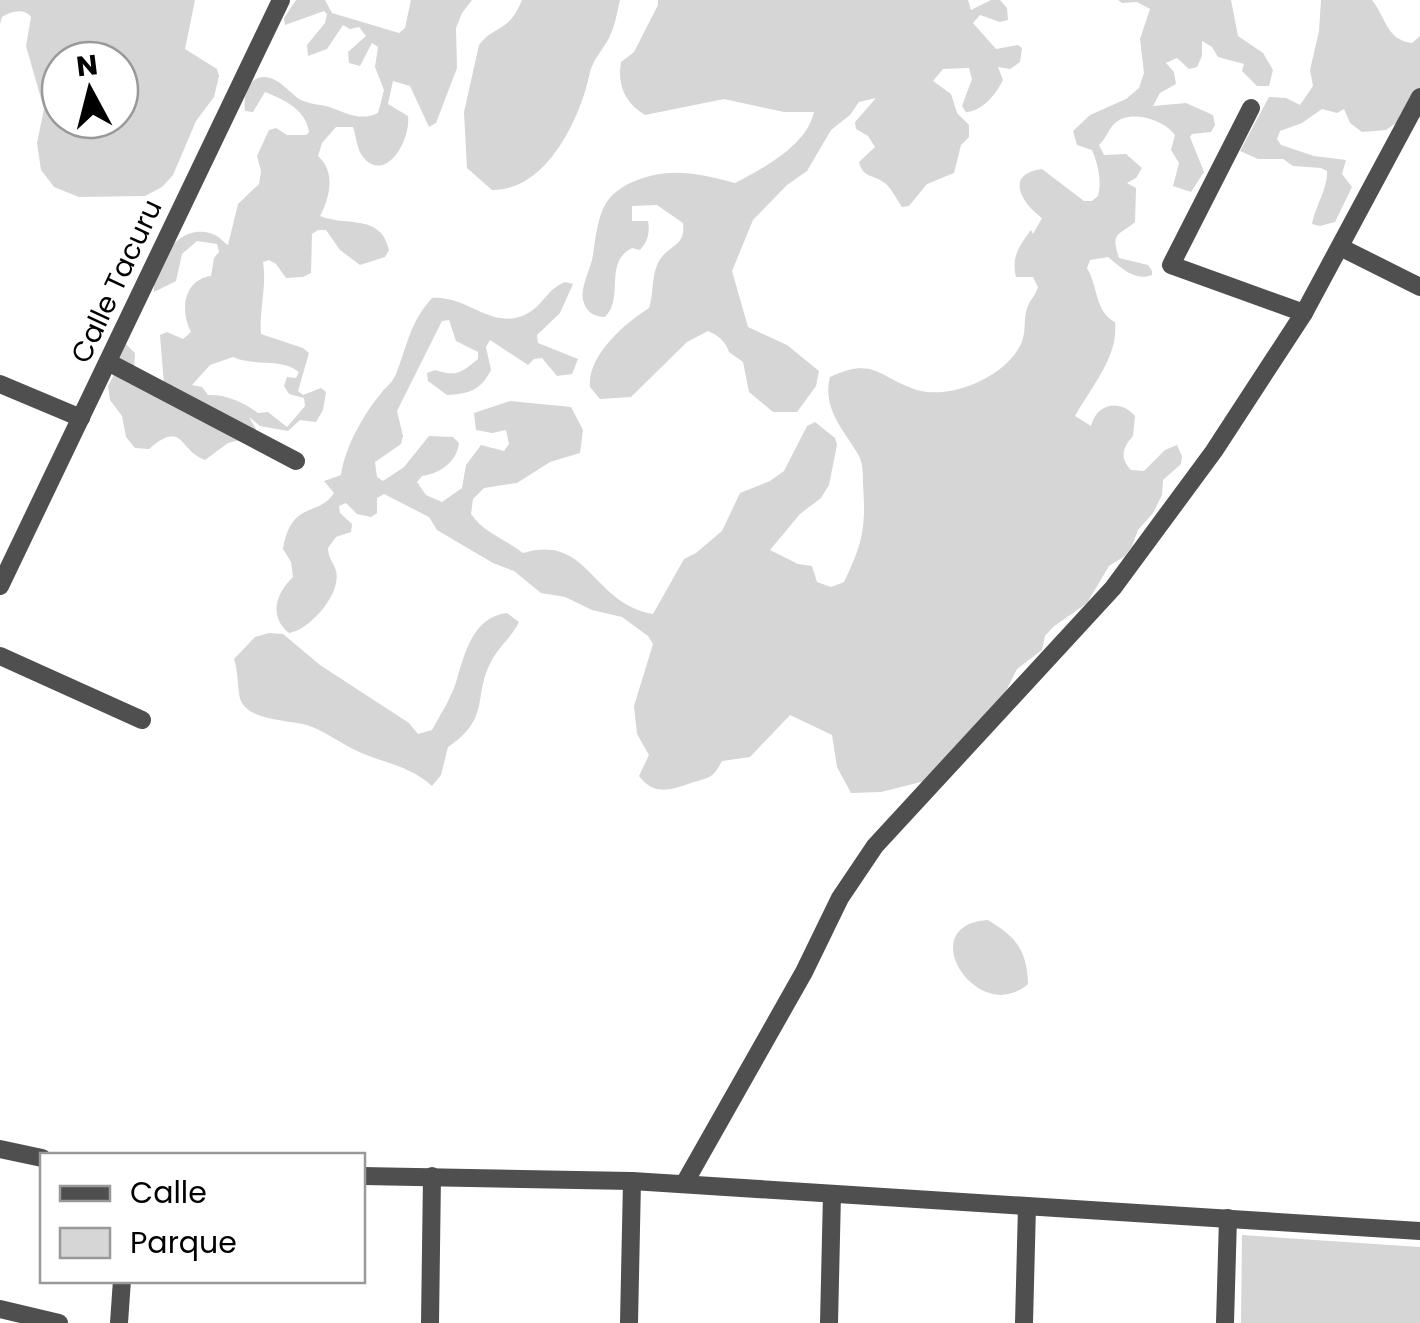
<svg xmlns="http://www.w3.org/2000/svg" width="1420" height="1323" viewBox="0 0 1420 1323" font-family="Poppins,sans-serif">
  <style>
    .green { fill: #d6d6d6; fill-rule: evenodd }
    .lines { fill: none; stroke-linecap: round; stroke-linejoin: round }
    .street { stroke: #4f4f4f; stroke-width: 18 }
    .labels { text-anchor: middle; stroke-width: 8; stroke-linejoin: round; paint-order: stroke }
    .street-label { font-size: 28px; fill: #000; stroke: #fff }
  </style>
  <rect width="100%" height="100%" fill="#fff"/>
  <g class="green">
    <path d="M 0,0 L 195,0 L 185,49 L 217,69 L 219,76 L 214,97 L 196,121 L 173,175 L 162,187 L 145,196 L 79,197 L 54,187 L 41,170 L 37,143 L 44,109 L 26,46 L 31,17 C 24,8 11,11 2,17 L 0,24 ZM 60,60 L 120,60 L 120,120 L 60,120 Z"/>
    <path d="M 296,0 L 325,0 L 332,13 L 399,33 L 405,28 L 411,0 L 472,0 L 462,13 L 456,28 L 457,68 L 436,123 L 429,127 L 410,86 L 393,81 L 388,104 L 408,116 C 411,141 385,184 363,157 C 357,150 356,135 353,127 L 336,127 L 322,143 L 318,156 C 336,172 330,197 320,216 C 346,227 381,213 389,250 L 385,257 L 360,265 L 340,250 L 326,230 L 318,230 L 312,234 L 311,273 L 303,277 L 286,278 L 276,264 L 269,260 L 263,262 C 267,286 259,309 261,334 L 303,348 L 309,353 L 298,391 L 303,395 L 321,388 L 326,392 L 323,410 L 316,422 L 300,420 L 288,431 L 260,426 L 249,417 L 256,429 L 255,436 L 228,443 L 205,460 C 178,450 184,419 149,449 L 135,448 L 126,437 L 122,416 L 110,400 L 108,386 L 114,375 L 116,354 L 125,343 L 135,353 L 134,368 L 164,384 L 160,335 L 167,332 L 183,339 L 191,332 C 180,311 183,280 211,276 L 214,258 L 219,252 L 217,244 L 197,241 L 182,254 L 176,281 L 154,292 C 152,262 181,220 215,235 C 220,237 223,242 228,245 L 238,204 L 259,184 L 261,171 L 257,156 L 269,130 L 276,128 L 287,135 L 306,135 L 309,132 C 306,110 285,100 265,92 L 253,112 L 245,111 C 242,91 253,69 275,80 C 285,85 292,95 301,100 C 311,105 323,104 332,108 C 348,114 361,121 378,113 L 384,90 L 375,67 L 378,47 L 372,43 L 360,66 L 349,63 L 348,52 L 366,36 L 359,27 L 350,29 L 343,25 L 327,49 L 308,56 L 307,45 L 325,23 L 327,14 L 324,11 L 285,25 L 284,18 ZM 233,357 C 254,367 280,357 299,372 L 296,378 L 287,377 L 284,386 L 289,394 L 304,398 L 305,406 L 287,427 L 268,412 L 258,413 C 245,403 226,394 208,395 L 202,387 L 192,385 L 210,365 Z"/>
    <path d="M 522,0 L 620,0 C 617,13 615,26 609,38 C 604,48 593,60 590,72 C 581,117 547,191 492,190 L 467,168 L 464,112 L 479,45 C 494,25 509,33 522,0 Z"/>
    <path d="M 658,0 L 968,0 L 971,10 L 991,0 L 1000,0 L 1007,8 L 1008,20 L 1000,22 L 980,15 L 973,23 L 996,49 L 1018,45 L 1022,48 L 1020,62 L 1010,69 L 998,67 L 1003,80 C 996,94 983,111 966,112 L 962,106 L 972,79 L 969,68 L 943,69 L 933,81 L 951,94 L 957,113 L 969,125 L 969,137 L 961,145 L 954,173 L 927,184 L 909,206 L 902,207 C 897,200 892,189 886,184 C 873,173 864,180 859,162 L 875,147 L 868,136 L 856,129 L 855,122 L 876,98 L 859,102 L 850,115 L 831,130 L 807,171 L 787,185 L 753,220 L 732,271 L 748,327 L 787,345 L 819,371 L 816,386 L 797,412 L 773,412 L 749,392 L 743,362 L 729,352 C 726,342 718,335 708,331 L 687,342 L 631,397 L 600,399 L 590,387 C 587,356 625,323 649,308 C 654,294 651,275 659,261 C 669,244 686,247 683,223 L 657,205 L 632,206 L 632,221 L 648,221 C 650,232 648,242 640,250 L 632,248 C 603,263 625,297 605,317 C 594,317 586,312 583,300 C 580,287 591,269 593,255 C 595,240 597,223 603,209 C 608,197 618,189 630,183 C 668,166 697,173 735,183 C 764,168 807,145 814,112 L 784,112 L 724,99 L 645,115 C 625,103 617,85 621,62 L 634,52 L 658,5 Z"/>
    <path d="M 1118,0 L 1231,0 L 1238,36 L 1263,53 L 1273,70 L 1269,86 L 1257,86 L 1242,71 L 1244,64 L 1218,57 L 1212,47 L 1202,41 L 1202,56 L 1197,67 L 1189,69 L 1177,58 L 1166,63 L 1174,72 L 1176,84 L 1160,93 L 1153,106 L 1186,103 L 1213,115 L 1215,125 L 1211,132 L 1192,134 L 1190,137 L 1204,172 L 1191,192 L 1173,186 L 1179,163 L 1171,150 L 1175,135 C 1165,120 1129,108 1114,124 C 1108,130 1106,139 1099,145 L 1104,155 L 1126,154 L 1142,168 L 1136,178 L 1127,183 L 1136,188 L 1135,222 C 1119,236 1110,231 1119,258 L 1148,265 L 1152,271 L 1152,275 C 1135,282 1120,267 1108,257 L 1090,260 L 1087,268 C 1098,286 1095,312 1115,322 C 1119,356 1091,387 1075,416 L 1091,426 C 1096,404 1120,398 1135,416 L 1133,436 C 1123,447 1119,458 1131,470 L 1144,471 L 1165,450 L 1177,445 L 1182,456 L 1181,464 L 1163,480 L 1162,495 L 1153,513 L 1138,530 L 1132,546 L 1125,556 L 1109,566 L 1087,603 L 1053,627 L 1045,636 L 1042,650 L 1017,669 L 999,705 L 929,780 L 881,792 L 851,793 L 837,767 L 832,735 L 790,715 L 750,757 L 722,761 C 712,780 709,777 691,783 C 671,790 654,796 639,776 L 649,755 L 637,734 L 634,706 L 653,644 L 648,636 L 622,617 L 592,610 L 565,597 L 541,593 L 514,571 L 493,563 L 437,530 L 429,517 L 384,494 L 377,498 L 377,513 L 371,517 L 357,514 L 346,503 L 339,506 L 340,513 L 352,524 L 351,532 L 336,537 L 328,548 C 328,559 334,562 336,571 C 342,593 310,630 289,633 C 269,617 275,594 293,577 L 291,562 L 283,549 C 291,500 319,517 334,493 L 324,481 L 341,475 C 345,447 363,415 382,392 C 387,386 393,382 396,374 C 408,344 409,324 432,298 C 466,295 489,328 522,316 C 542,309 546,289 565,282 L 573,284 L 560,313 L 537,335 L 538,343 L 578,359 L 572,374 L 557,376 L 542,358 L 534,359 L 528,365 L 490,340 L 486,347 L 491,370 C 481,390 469,394 447,395 L 428,381 L 427,373 L 435,370 C 456,377 461,373 478,359 L 478,352 L 456,341 L 449,320 L 442,321 L 397,411 L 403,436 L 401,444 L 375,462 L 377,477 L 383,481 L 404,467 L 429,436 L 453,437 L 459,443 C 457,462 439,474 422,476 L 417,482 L 426,495 L 442,502 L 462,488 L 466,465 L 481,445 L 504,451 L 509,444 L 506,430 L 492,433 L 476,430 L 474,413 L 510,401 L 571,407 L 583,430 L 580,453 L 550,462 L 517,483 L 484,488 L 473,499 L 471,514 C 485,534 504,538 523,553 C 589,533 591,603 653,614 L 684,559 L 696,553 L 722,531 L 740,493 L 770,481 L 784,471 L 807,426 L 815,422 L 835,438 L 837,445 L 829,485 L 821,498 L 800,514 L 770,550 L 798,564 L 812,566 L 817,582 L 831,587 L 844,582 C 863,543 866,527 863,484 C 863,474 863,462 858,454 C 843,429 822,408 830,377 C 875,356 879,378 917,390 C 951,400 1004,377 1020,346 C 1027,333 1023,320 1027,308 C 1030,300 1035,296 1038,287 L 1033,277 L 1016,277 C 1011,256 1020,245 1031,230 L 1033,234 L 1042,218 C 1023,205 1003,174 1042,169 L 1084,201 L 1092,201 L 1098,196 C 1102,181 1098,164 1092,150 L 1077,145 L 1073,131 L 1090,115 L 1126,99 L 1139,88 L 1144,73 L 1140,39 L 1150,9 L 1137,2 L 1122,3 Z"/>
    <path d="M 1321,0 L 1372,0 C 1386,17 1386,40 1412,43 L 1420,36 L 1420,118 L 1399,121 L 1386,130 L 1362,132 L 1350,123 L 1344,109 L 1337,113 L 1322,109 L 1302,123 L 1280,131 L 1277,139 L 1281,145 L 1314,156 L 1346,160 L 1342,174 L 1352,187 L 1335,222 L 1320,226 L 1312,224 C 1315,206 1328,189 1327,171 L 1321,168 L 1293,166 L 1283,159 L 1258,159 L 1240,151 L 1269,97 L 1286,98 L 1300,105 L 1313,86 L 1310,70 L 1319,31 Z"/>
    <path d="M 507,613 L 519,622 C 512,637 498,647 491,662 C 473,695 491,719 448,747 L 441,775 L 432,786 C 407,764 384,764 355,750 C 340,743 323,730 307,725 C 289,720 253,721 242,703 C 237,695 239,673 234,659 L 255,637 L 269,633 L 283,634 L 320,665 L 409,723 L 418,734 L 432,730 C 441,713 452,697 457,679 C 465,653 473,617 507,613 Z"/>
    <path d="M 988,920 C 1016,937 1027,950 1028,984 C 978,1028 911,925 988,920 Z"/>
    <path d="M 1242,1235 L 1420,1247 L 1420,1323 L 1241,1323 Z"/>
  </g>
  <g class="lines">
    <g class="street">
      <path d="M 1251,108 L 1171,265 L 1304,313"/>
      <path d="M 1340,247 L 1420,287"/>
      <path d="M 108,362 L 296,461"/>
      <path d="M 0,384 L 81,418"/>
      <path d="M 0,586 L 281,0"/>
      <path d="M 0,656 L 142,720"/>
      <path d="M 0,1149 L 42,1158"/>
      <path d="M 362,1176 L 632,1181 L 1420,1231"/>
      <path d="M 684,1184 L 804,972 L 840,898 L 875,846 L 1113,588 L 1214,451 L 1304,313 L 1420,97"/>
      <path d="M 0,1309 L 59,1323"/>
      <path d="M 119,1323 L 122,1280"/>
      <path d="M 430,1323 L 432,1176"/>
      <path d="M 629,1323 L 632,1181"/>
      <path d="M 829,1323 L 832,1194"/>
      <path d="M 1024,1323 L 1027,1206"/>
      <path d="M 1225,1323 L 1228,1218"/>
    </g>
  </g>
  <g class="labels">
    <g class="street-label">
      <text transform="translate(116 281) rotate(-65)" y="10">Calle Tacuru</text>
    </g>
  </g>
  <rect x="40" y="1153" width="325" height="130" fill="#ffffff" stroke="#999999" stroke-width="2.5"/>
  <rect x="60" y="1186" width="50" height="15" fill="#4f4f4f" stroke="#999999" stroke-width="2.5"/>
  <text x="130" y="1203" font-size="30" fill="#000000">Calle</text>
  <rect x="60" y="1228" width="50" height="30" fill="#d6d6d6" stroke="#999999" stroke-width="2.5"/>
  <text x="130" y="1253" font-size="30" fill="#000000">Parque</text>
  <g transform="translate(90 90) rotate(353)"><circle r="48" fill="#ffffff" stroke="#999999" stroke-width="2.5"/>
  <path d="M0-8L18 38L0 25L-18 38Z" fill="#000000"/>
  <text y="-15" font-size="28" font-weight="bold" text-anchor="middle" fill="#000000">N</text>
  </g>
</svg>
